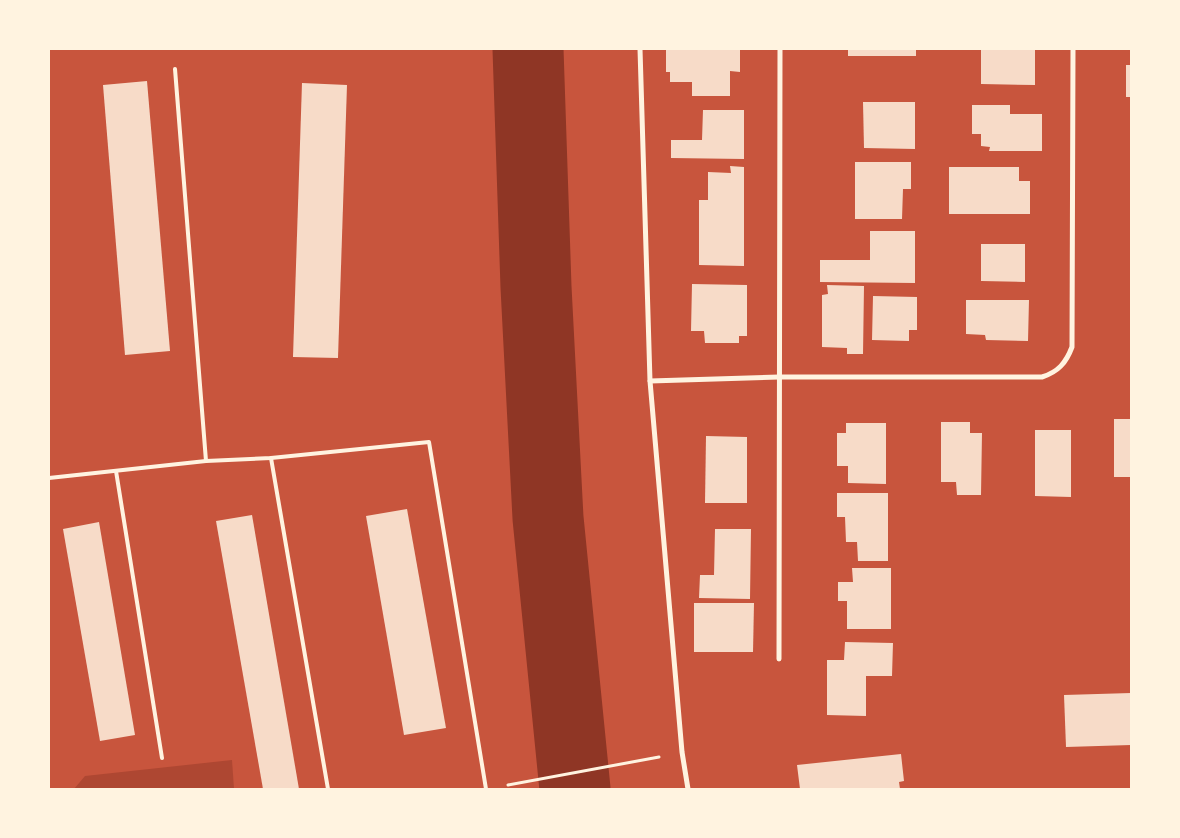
<svg xmlns="http://www.w3.org/2000/svg" width="1180" height="838" viewBox="0 0 1180 838" font-family="Arial,sans-serif">
  <style>
    .green { fill: #ae4732 }
    .lines { fill: none; stroke-linecap: round; stroke-linejoin: round }
    .river { stroke: #8f3625; stroke-width: 71 }
    .building { fill: #f7dbc8 }
    .path { stroke: #fff3e0; stroke-width: 3 }
    .service { stroke: #fff3e0; stroke-width: 4 }
    .minor { stroke: #fff3e0; stroke-width: 5 }
  </style>
  <rect width="100%" height="100%" fill="#c8553d"/>
  <path class="green" d="M 232,760 L 234,789 L 74,789 L 85,776 Z"/>
  <g class="lines">
    <path class="river" d="M 528,49 L 536,287 L 548,518 L 575,789"/>
  </g>
  <g class="building">
    <path d="M 666,49 L 740,49 L 740,72 L 730,71 L 730,96 L 692,96 L 692,82 L 670,82 L 670,72 L 666,72 Z"/>
    <rect x="848" y="49" width="68" height="7"/>
    <path d="M 981,49 L 1035,49 L 1035,85 L 981,84 Z"/>
    <rect x="1126" y="65" width="5" height="32"/>
    <path d="M 147,81 L 170,351 L 125,355 L 103,85 Z"/>
    <path d="M 302,83 L 347,85 L 338,358 L 293,357 Z"/>
    <path d="M 863,102 L 915,102 L 915,149 L 864,148 Z"/>
    <path d="M 972,105 L 1010,105 L 1010,114 L 1042,114 L 1042,151 L 989,151 L 990,147 L 981,146 L 981,134 L 972,134 Z"/>
    <path d="M 703,110 L 744,110 L 744,159 L 671,158 L 671,140 L 702,140 Z"/>
    <path d="M 855,162 L 911,162 L 911,189 L 903,189 L 902,219 L 855,219 Z"/>
    <path d="M 730,166 L 744,167 L 744,266 L 699,265 L 699,200 L 708,200 L 708,172 L 731,173 Z"/>
    <path d="M 949,167 L 1019,167 L 1019,181 L 1030,181 L 1030,214 L 949,214 Z"/>
    <path d="M 870,231 L 915,231 L 915,283 L 820,282 L 820,260 L 870,260 Z"/>
    <path d="M 981,244 L 1025,244 L 1025,282 L 981,281 Z"/>
    <path d="M 692,284 L 747,285 L 747,336 L 739,336 L 739,343 L 705,343 L 704,331 L 691,331 Z"/>
    <path d="M 827,285 L 864,286 L 863,354 L 847,354 L 847,348 L 822,347 L 822,295 L 828,294 Z"/>
    <path d="M 873,296 L 917,297 L 917,330 L 909,330 L 909,341 L 872,340 Z"/>
    <path d="M 966,300 L 1029,300 L 1028,341 L 986,340 L 985,335 L 966,334 Z"/>
    <rect x="1114" y="419" width="17" height="58"/>
    <path d="M 941,422 L 970,422 L 970,433 L 982,433 L 981,495 L 957,495 L 956,482 L 941,482 Z"/>
    <path d="M 846,423 L 886,423 L 886,484 L 848,483 L 848,466 L 837,466 L 837,433 L 846,433 Z"/>
    <path d="M 1035,430 L 1071,430 L 1071,497 L 1035,496 Z"/>
    <path d="M 706,436 L 747,437 L 747,503 L 705,503 Z"/>
    <path d="M 837,493 L 888,493 L 888,561 L 858,561 L 857,542 L 846,542 L 845,517 L 837,517 Z"/>
    <path d="M 407,509 L 446,728 L 404,735 L 366,516 Z"/>
    <path d="M 252,515 L 299,789 L 263,789 L 216,521 Z"/>
    <path d="M 99,522 L 135,735 L 100,741 L 63,529 Z"/>
    <path d="M 715,529 L 751,529 L 750,599 L 699,598 L 700,575 L 714,575 Z"/>
    <path d="M 852,568 L 891,568 L 891,629 L 847,629 L 847,601 L 838,601 L 838,582 L 853,582 Z"/>
    <path d="M 694,603 L 754,603 L 753,652 L 694,652 Z"/>
    <path d="M 845,642 L 893,643 L 892,676 L 866,676 L 866,716 L 827,715 L 827,660 L 844,660 Z"/>
    <path d="M 1131,693 L 1131,745 L 1066,747 L 1064,695 Z"/>
    <path d="M 901,754 L 904,781 L 899,782 L 900,789 L 800,789 L 797,765 Z"/>
  </g>
  <g class="lines">
    <path class="path" d="M 508,785 L 659,757"/>
    <g class="service">
      <path d="M 175,69 L 206,461"/>
      <path d="M 271,458 L 328,789"/>
      <path d="M 116,471 L 162,758"/>
      <path d="M 49,478 L 206,461 L 271,458 L 429,442 L 486,789"/>
    </g>
    <g class="minor">
      <path d="M 640,49 L 650,381 L 682,752 L 688,789"/>
      <path d="M 650,381 L 779,377 L 1042,377 C 1058,372 1066,363 1072,347 L 1073,49"/>
      <path d="M 779,659 L 780,49"/>
    </g>
  </g>
  <rect width="1180" height="838" fill="none" stroke="#fff3e0" stroke-width="100"/>
</svg>
